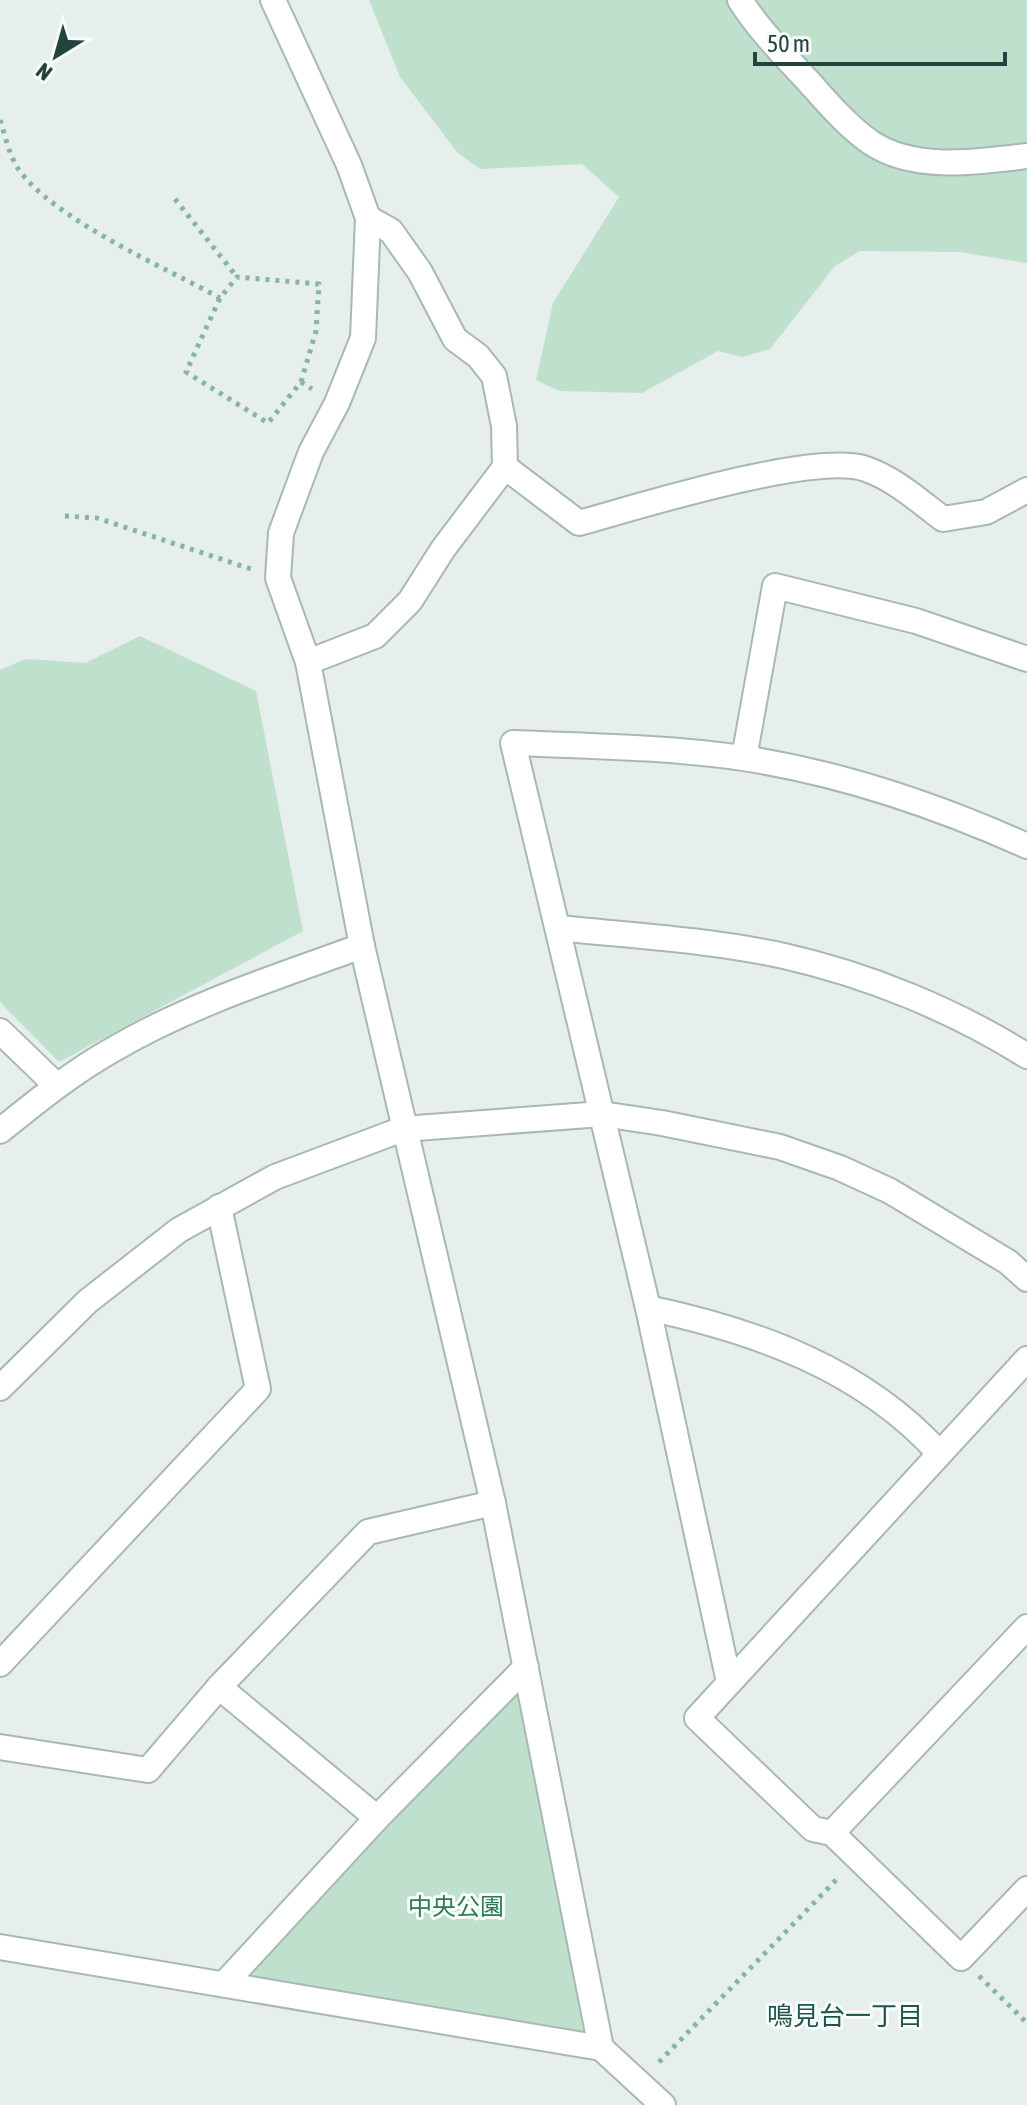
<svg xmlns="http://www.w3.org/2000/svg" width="1027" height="2105" viewBox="0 0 1027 2105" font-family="'Asap Condensed','Noto Sans JP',sans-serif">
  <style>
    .green { fill: #bfe0cc }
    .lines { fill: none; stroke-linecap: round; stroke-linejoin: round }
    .minor-casing { stroke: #a8b8b4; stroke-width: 28 }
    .tertiary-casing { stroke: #a8b8b4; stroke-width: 28 }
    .path { stroke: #86b3ab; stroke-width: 5; stroke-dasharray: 4 6; stroke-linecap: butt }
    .minor { stroke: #fff; stroke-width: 24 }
    .tertiary { stroke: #fff; stroke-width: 24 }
    .labels { text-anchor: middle; stroke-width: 6; stroke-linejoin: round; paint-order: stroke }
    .park-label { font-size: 24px; fill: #2d7a55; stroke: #f7fbf9 }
    .neighbourhood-label { font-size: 26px; fill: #1f554f; stroke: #f7fbf9 }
  </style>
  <rect width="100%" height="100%" fill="#e6efec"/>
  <g class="green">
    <path d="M 369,0 L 1027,0 L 1027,263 L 959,252 L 860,251 L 835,266 L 770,349 L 742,357 L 718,351 L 642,393 L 559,391 L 536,380 L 553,303 L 619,197 L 582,164 L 480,169 L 457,152 L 400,77 Z"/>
    <path d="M 140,636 L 256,691 L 303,931 L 59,1062 L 0,1002 L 0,670 L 26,659 L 85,663 Z"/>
    <path d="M 526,1667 L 601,2048 L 225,1983 Z"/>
  </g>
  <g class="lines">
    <g class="minor-casing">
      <g id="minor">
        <path d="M 740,0 C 759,30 784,55 808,81 C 827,102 846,125 870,142 C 914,172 978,162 1027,156"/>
        <path d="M 505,467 L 579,523 C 637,507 815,451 866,469 C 895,479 919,501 943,519 L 986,512 L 1027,490"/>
        <path d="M 308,662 L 375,636 L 410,601 L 443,549 L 505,467 L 504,426 L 494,376 L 478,356 L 455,339 L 420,272 L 391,231 L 368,218"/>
        <path d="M 744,758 L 775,586 L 916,621 L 1027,659"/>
        <path d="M 559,928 C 634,936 711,940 784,956 C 868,975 954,1010 1027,1056"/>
        <path d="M 0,1031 L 56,1085"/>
        <path d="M 0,1131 C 37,1101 73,1072 114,1049 C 191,1004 279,976 362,946"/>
        <path d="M 648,1308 C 756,1331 863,1369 939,1453"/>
        <path d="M 1027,1627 L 832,1833 L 961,1958 L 1027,1889"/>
        <path d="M 0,1664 L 258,1389 L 219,1207"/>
        <path d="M 729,1682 L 648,1308 L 513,743 C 589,746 667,747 743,758 C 840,773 938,806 1027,846"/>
        <path d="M 219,1687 L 377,1818"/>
        <path d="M 0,1747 L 148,1770 L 219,1687 L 368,1532 L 493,1503"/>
        <path d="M 832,1833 L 813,1829 L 697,1718 L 1027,1359"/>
      </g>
    </g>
    <g class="tertiary-casing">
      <g id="tertiary">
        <path d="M 273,0 L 349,165 L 368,218 L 363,338 L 337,403 L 311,452 L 281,533 L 278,578 L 308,662 L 362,946 L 493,1503 L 601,2048"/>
        <path d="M 0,1388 L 88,1301 L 179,1230 L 275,1177 L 403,1129 L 602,1114 L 662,1123 L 780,1147 L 840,1168 L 890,1191 L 1008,1262 L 1027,1279"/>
        <path d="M 0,1947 L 601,2048 L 663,2105"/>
        <path d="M 225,1983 L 377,1818 L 526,1667"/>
      </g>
    </g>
    <g class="path">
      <path d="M 0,120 C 5,135 9,154 17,167 C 50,218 166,268 220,298"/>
      <path d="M 175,199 L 237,277"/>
      <path d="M 301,382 L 316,331 L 319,284 L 237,277 L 220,298 L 186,372 L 268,423 L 301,382 L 312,389"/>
      <path d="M 65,516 L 97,518 L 251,569"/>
      <path d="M 979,1976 L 1027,2023"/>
      <path d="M 659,2062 L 839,1877"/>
    </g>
    <use href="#minor" class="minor"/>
    <use href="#tertiary" class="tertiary"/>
  </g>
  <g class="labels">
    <g class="park-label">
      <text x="456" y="1915">中央公園</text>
    </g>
    <g class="neighbourhood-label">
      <text x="845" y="2025">鳴見台一丁目</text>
    </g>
  </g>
  <g transform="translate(56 56) rotate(217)" stroke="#f7fbf9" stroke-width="6" paint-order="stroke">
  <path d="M0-6L14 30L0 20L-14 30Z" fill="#24423e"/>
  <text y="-12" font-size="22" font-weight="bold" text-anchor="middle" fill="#24423e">N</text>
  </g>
  <path d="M755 52v12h250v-12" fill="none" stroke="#24423e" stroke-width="4"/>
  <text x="767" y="52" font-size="24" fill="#24423e" stroke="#f7fbf9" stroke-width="6" paint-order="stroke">50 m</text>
</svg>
